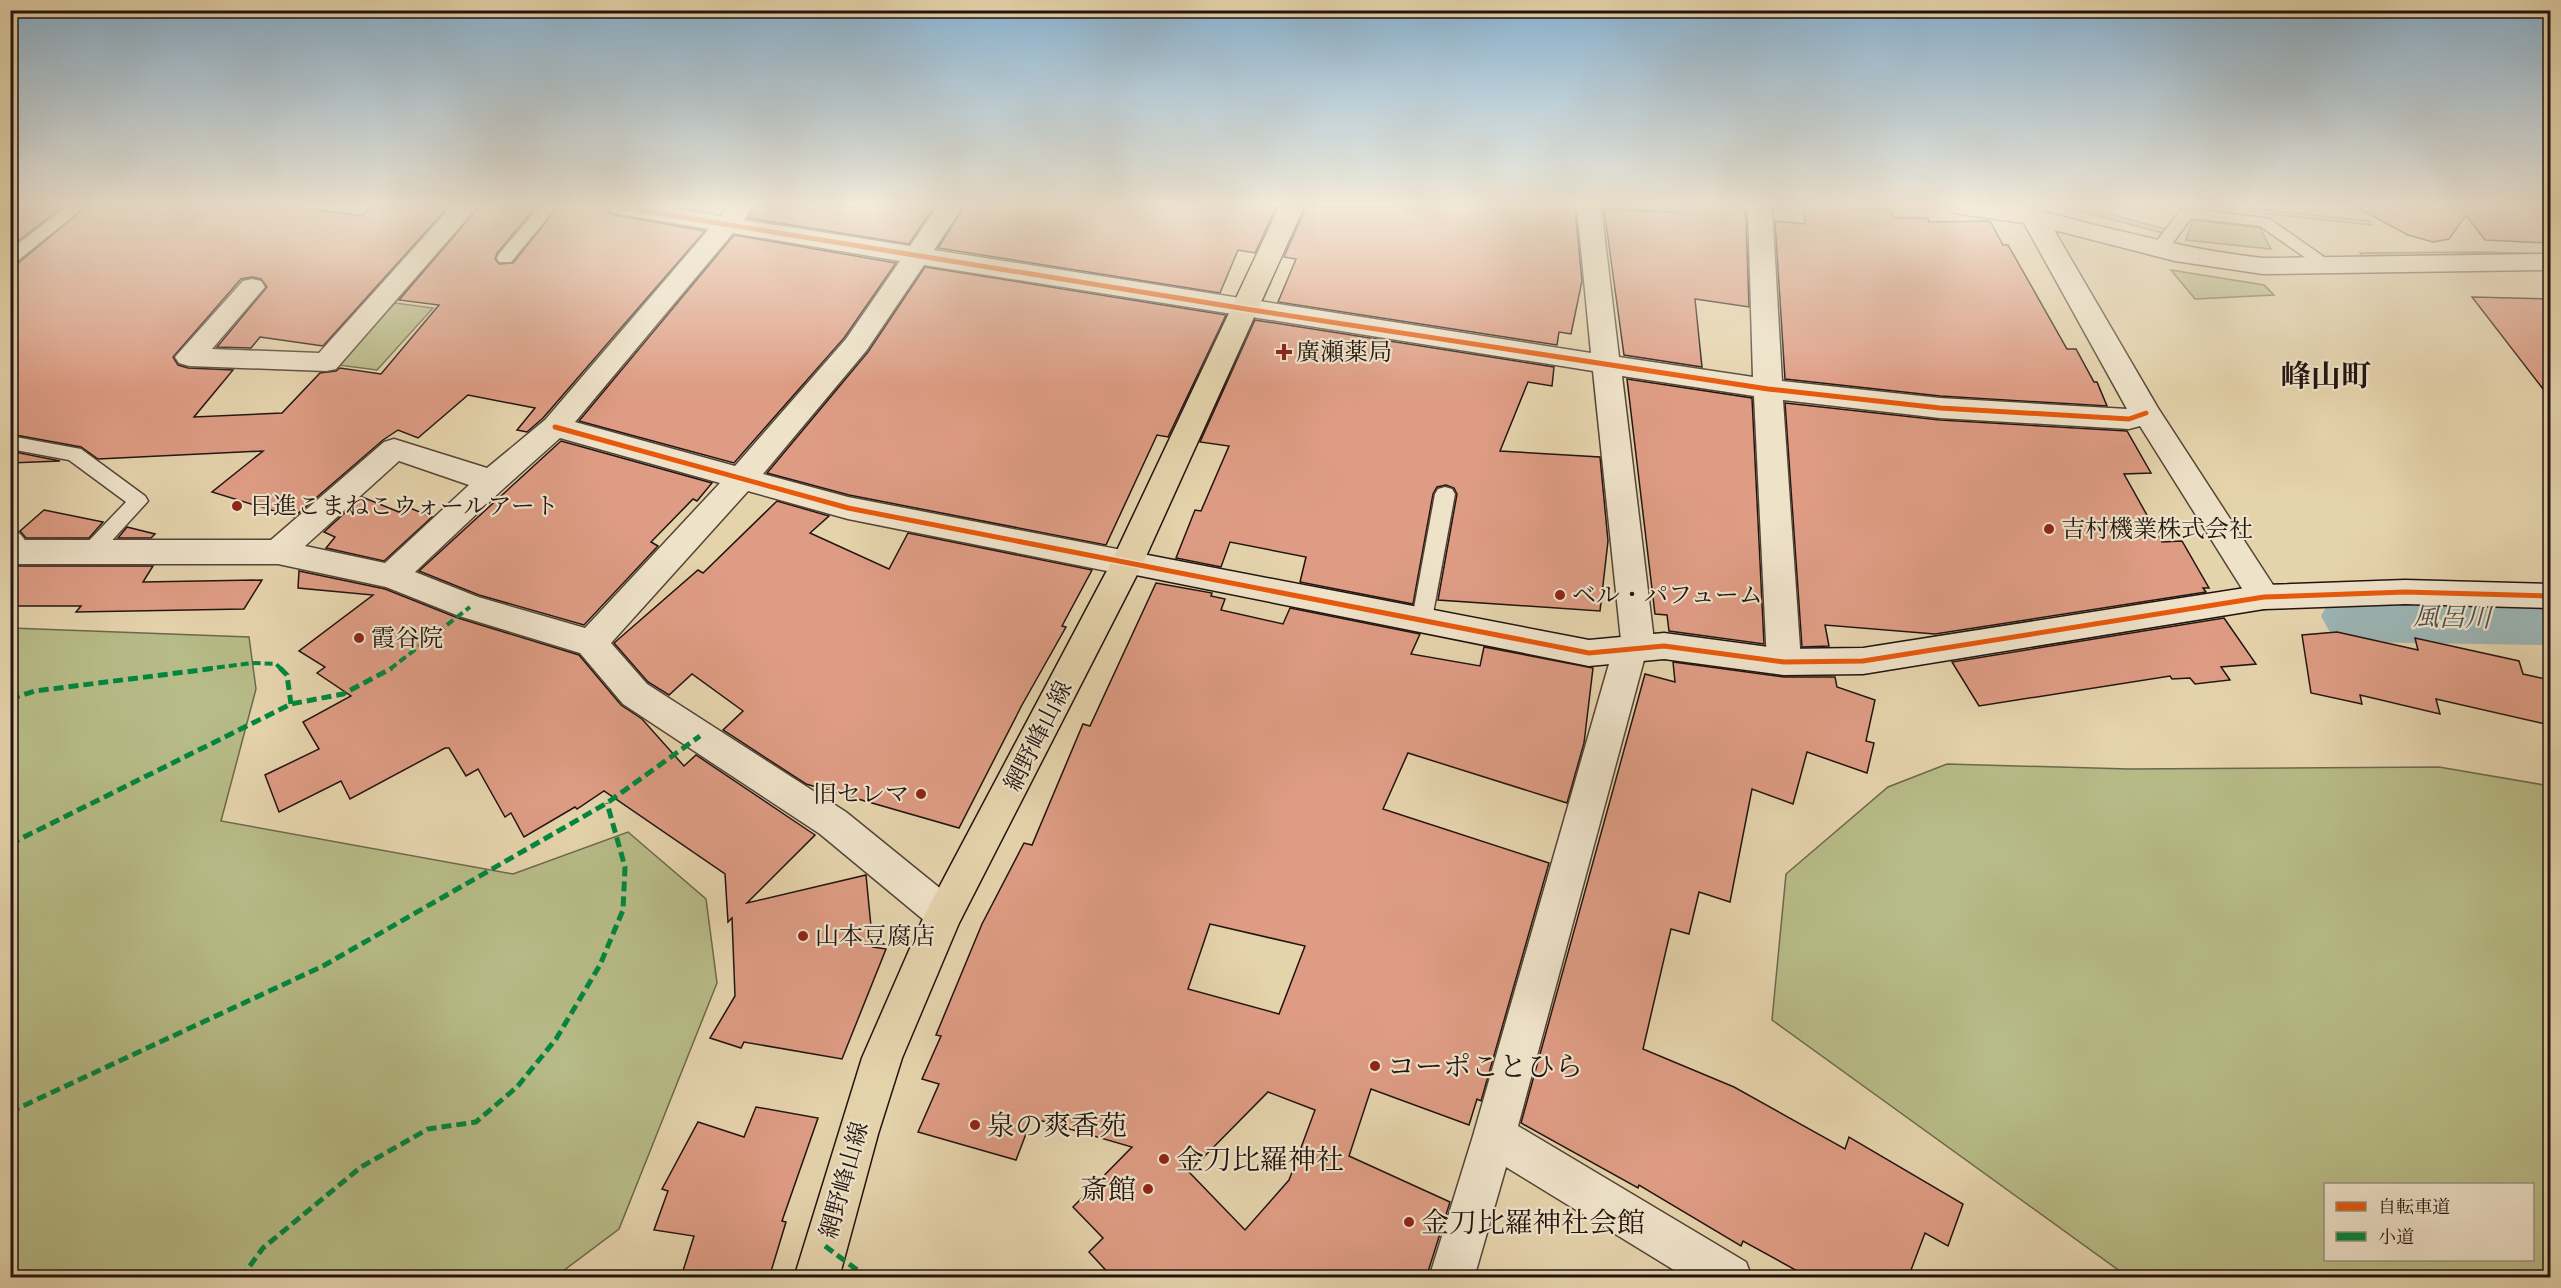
<svg xmlns="http://www.w3.org/2000/svg" width="2561" height="1288" viewBox="0 0 2561 1288" font-family="'IM FELL Great Primer','Noto Serif JP',serif">
  <style>
    .green { fill: #b7bb87; stroke: #6c684c; stroke-width: 1.5; fill-rule: evenodd }
    .lines { fill: none; stroke-linecap: round; stroke-linejoin: round }
    .river { fill: #9bb5b5; fill-rule: evenodd }
    .building { fill: #de9c84; stroke: #221410; stroke-width: 1.5; fill-rule: evenodd }
    .lane-casing { stroke: #534437; stroke-width: 3 }
    .street-casing { stroke: #534437; stroke-width: 3 }
    .secondary-casing { stroke: #221410; stroke-width: 3 }
    .primary-casing { stroke: #221410; stroke-width: 3 }
    .lane { fill: #eee2c9; fill-rule: evenodd }
    .street { fill: #eee2c9; fill-rule: evenodd }
    .secondary { fill: #eee2c9; fill-rule: evenodd }
    .primary { fill: #e5d3ac; fill-rule: evenodd }
    .quiet-far1 { stroke: #00873e; stroke-width: 4; stroke-dasharray: 8 4; stroke-linecap: butt }
    .quiet { stroke: #00873e; stroke-width: 5; stroke-dasharray: 10 5; stroke-linecap: butt }
    .cycleway-casing { stroke: #eee2c9; stroke-width: 8 }
    .cycleway { stroke: #e8590c; stroke-width: 5 }
    .poi-dot { fill: #8f2418; stroke: #eee2c9; stroke-width: 2 }
    .labels { text-anchor: middle; stroke-width: 4.5; stroke-linejoin: round; paint-order: stroke }
    .poi-label { font-size: 24px; fill: #221410; stroke: #eee2c9; text-anchor: start }
    .street-label { font-size: 24px; fill: #221410; stroke: #eee2c9 }
    .water-label { font-size: 26px; font-style: italic; fill: #4c4c4a; stroke: #eee2c9 }
    .near-poi-label { font-size: 28px; fill: #221410; stroke: #eee2c9; text-anchor: start }
    .district-label { font-size: 30px; font-weight: bold; fill: #221410; stroke: #eee2c9 }
  </style>
  <rect width="100%" height="100%" fill="#e5d3ac"/>
  <filter id="stains"><feTurbulence type="fractalNoise" baseFrequency=".00333" numOctaves="4"/><feColorMatrix values="0 0 0 0 .2 0 0 0 0 .09 0 0 0 0 .02 0 0 0 .5 -.17"/></filter>
  <radialGradient id="worn" r=".72"><stop offset=".6" stop-color="#630" stop-opacity="0"/><stop offset="1" stop-color="#630" stop-opacity=".3"/></radialGradient>
  <g class="green">
    <path d="M 2064,207 L 2083,207 L 2169,230 L 2167,234 Z"/>
    <path d="M 2249,208 L 2369,221 L 2372,225 L 2251,212 Z"/>
    <path d="M 2193,220 L 2260,228 L 2271,249 L 2186,240 Z"/>
    <path d="M 2481,252 L 2550,254 L 2550,257 L 2483,254 L 2363,257 L 2360,253 Z"/>
    <path d="M 2171,270 L 2264,285 L 2274,295 L 2195,299 Z"/>
    <path d="M 395,303 L 433,308 L 377,370 L 338,365 Z"/>
    <path d="M 11,628 L 249,637 L 256,689 L 221,821 L 513,874 L 628,832 L 706,899 L 717,983 L 619,1229 L 555,1277 L 11,1277 Z"/>
    <path d="M 1947,764 L 2129,769 L 2439,767 L 2550,786 L 2550,1277 L 2128,1277 L 1772,1020 L 1786,874 L 1888,787 ZM 2326,1184 L 2532,1184 L 2532,1260 L 2326,1260 Z"/>
  </g>
  <g class="lines">
    <path class="river" d="M 2354,590 L 2550,593 L 2550,645 L 2354,642 L 2331,634 L 2321,616 L 2331,598 Z"/>
  </g>
  <g class="building">
    <path d="M 10,207 L 62,207 L 10,247 Z"/>
    <path d="M 86,207 L 294,207 L 362,216 L 371,207 L 448,207 L 323,346 L 260,337 L 251,348 L 217,347 L 267,287 L 261,279 L 252,277 L 241,279 L 173,357 L 178,365 L 188,368 L 233,370 L 194,417 L 282,413 L 320,373 L 336,371 L 340,368 L 381,374 L 439,305 L 399,300 L 479,207 L 536,207 L 497,253 L 495,259 L 499,264 L 513,263 L 558,207 L 605,207 L 610,214 L 705,231 L 543,418 L 527,432 L 517,430 L 535,408 L 468,395 L 418,438 L 398,430 L 383,440 L 294,517 L 212,492 L 263,451 L 98,459 L 81,447 L 10,434 L 10,265 L 17,264 Z"/>
    <path d="M 751,207 L 934,207 L 909,244 L 748,218 L 752,212 Z"/>
    <path d="M 964,207 L 1276,207 L 1255,253 L 1238,250 L 1220,293 L 938,248 Z"/>
    <path d="M 1306,207 L 1575,208 L 1582,281 L 1571,334 L 1559,332 L 1557,345 L 1278,302 L 1296,259 L 1284,257 Z"/>
    <path d="M 1678,207 L 1744,207 L 1746,218 L 1749,307 L 1695,299 L 1702,367 L 1624,355 L 1604,209 L 1677,212 Z"/>
    <path d="M 1804,207 L 1889,209 L 1893,218 L 1928,218 L 1929,222 L 1990,221 L 2003,245 L 2008,245 L 2067,349 L 2076,349 L 2094,382 L 2097,382 L 2107,406 L 1940,396 L 1785,379 L 1775,221 L 1805,224 Z"/>
    <path d="M 2356,207 L 2550,207 L 2550,243 L 2485,240 L 2466,215 L 2449,239 L 2433,242 L 2408,235 Z"/>
    <path d="M 734,235 L 896,263 L 844,338 L 734,463 L 579,421 Z"/>
    <path d="M 925,267 L 1226,315 L 1168,437 L 1157,435 L 1106,545 L 849,495 L 767,473 L 868,352 Z"/>
    <path d="M 2472,297 L 2550,299 L 2550,398 Z"/>
    <path d="M 1255,320 L 1554,367 L 1552,386 L 1528,382 L 1500,451 L 1600,457 L 1608,541 L 1600,611 L 1438,600 L 1457,494 L 1454,488 L 1446,485 L 1437,487 L 1433,494 L 1413,604 L 1300,582 L 1306,557 L 1230,542 L 1221,567 L 1176,558 L 1195,510 L 1201,511 L 1229,446 L 1200,442 Z"/>
    <path d="M 1627,379 L 1752,398 L 1764,644 L 1669,631 L 1667,615 L 1655,614 Z"/>
    <path d="M 1785,403 L 1940,420 L 2127,431 L 2151,473 L 2124,474 L 2162,542 L 2182,541 L 2209,588 L 2203,588 L 2206,592 L 1935,634 L 1825,625 L 1829,646 L 1802,647 Z"/>
    <path d="M 561,441 L 712,483 L 697,501 L 693,499 L 651,542 L 658,546 L 584,625 L 479,595 L 419,571 Z"/>
    <path d="M 10,451 L 60,461 L 10,463 Z"/>
    <path d="M 362,497 L 399,512 L 405,506 L 432,517 L 384,561 L 326,548 L 335,537 L 324,532 Z"/>
    <path d="M 777,501 L 829,516 L 810,533 L 889,569 L 908,533 L 1092,570 L 1062,626 L 1066,627 L 1022,705 L 959,828 L 806,784 L 723,730 L 743,711 L 692,674 L 669,695 L 648,682 L 614,643 L 698,570 L 703,573 Z"/>
    <path d="M 44,510 L 103,522 L 89,538 L 26,538 L 20,531 Z"/>
    <path d="M 127,527 L 155,534 L 151,538 L 118,538 Z"/>
    <path d="M 10,566 L 153,566 L 143,582 L 262,580 L 244,609 L 76,612 L 81,606 L 10,606 Z"/>
    <path d="M 299,571 L 385,589 L 458,618 L 579,655 L 621,705 L 642,719 L 684,766 L 696,755 L 815,835 L 747,903 L 866,875 L 873,947 L 886,949 L 842,1059 L 744,1042 L 741,1048 L 710,1038 L 735,996 L 732,918 L 728,922 L 725,874 L 604,791 L 577,809 L 575,807 L 524,837 L 511,813 L 505,817 L 478,769 L 466,776 L 449,748 L 445,748 L 350,799 L 341,781 L 279,812 L 265,775 L 319,749 L 303,722 L 351,696 L 317,673 L 325,667 L 299,651 L 373,595 L 298,588 Z"/>
    <path d="M 1156,583 L 1212,593 L 1211,596 L 1225,599 L 1221,610 L 1283,624 L 1290,608 L 1420,634 L 1411,654 L 1480,666 L 1484,647 L 1593,668 L 1584,743 L 1567,803 L 1408,753 L 1383,809 L 1549,863 L 1481,1101 L 1477,1099 L 1469,1125 L 1371,1089 L 1349,1156 L 1450,1202 L 1426,1278 L 1113,1278 L 1089,1252 L 1103,1238 L 1073,1207 L 1132,1147 L 1032,1118 L 1016,1160 L 918,1132 L 939,1084 L 922,1079 L 941,1036 L 936,1035 L 982,924 L 1024,843 L 1032,845 L 1083,724 L 1090,726 ZM 1210,924 L 1305,946 L 1279,1014 L 1188,989 ZM 1268,1092 L 1315,1110 L 1289,1180 L 1245,1230 L 1189,1172 Z"/>
    <path d="M 2224,618 L 2256,664 L 2221,667 L 2230,680 L 2195,684 L 2190,678 L 2172,679 L 2170,676 L 1979,706 L 1952,662 Z"/>
    <path d="M 2337,632 L 2418,650 L 2415,638 L 2519,661 L 2523,674 L 2550,680 L 2550,725 L 2436,699 L 2440,714 L 2360,695 L 2362,704 L 2311,693 L 2302,635 Z"/>
    <path d="M 1673,662 L 1784,677 L 1835,677 L 1837,687 L 1875,700 L 1866,741 L 1874,743 L 1867,773 L 1807,752 L 1793,804 L 1752,789 L 1730,902 L 1699,892 L 1689,934 L 1671,929 L 1643,1049 L 1734,1087 L 1845,1149 L 1849,1137 L 1963,1204 L 1948,1246 L 1925,1233 L 1908,1278 L 1810,1278 L 1743,1241 L 1741,1246 L 1639,1185 L 1638,1188 L 1521,1123 L 1645,674 L 1675,682 Z"/>
    <path d="M 756,1107 L 818,1118 L 782,1221 L 786,1222 L 769,1278 L 717,1278 L 682,1274 L 694,1236 L 654,1230 L 668,1191 L 662,1189 L 698,1122 L 744,1137 Z"/>
  </g>
  <g class="lines">
    <g class="lane-casing">
      <g id="lane">
        <path d="M 66,207 L 84,207 L 16,262 L 10,263 L 10,250 Z"/>
        <path d="M 539,207 L 556,207 L 511,262 L 499,262 L 497,258 L 499,254 Z"/>
        <path d="M 2187,208 L 2270,219 L 2334,264 L 2326,269 L 2320,268 L 2260,226 L 2191,218 L 2164,255 L 2152,255 L 2150,251 L 2152,247 L 2181,210 Z"/>
        <path d="M 10,436 L 81,449 L 145,496 L 148,501 L 96,558 L 89,560 L 82,558 L 79,553 L 82,548 L 126,502 L 69,460 L 10,449 Z"/>
        <path d="M 1445,487 L 1452,489 L 1455,494 L 1432,619 L 1429,625 L 1422,627 L 1415,625 L 1412,619 L 1435,494 L 1438,489 Z"/>
        <path d="M 10,528 C 21,531 27,543 32,552 L 29,557 C 8,564 10,543 10,528 Z"/>
      </g>
    </g>
    <g class="street-casing">
      <g id="street">
        <path d="M 451,207 L 477,207 L 336,369 L 326,371 L 189,366 L 179,363 L 175,357 L 243,281 L 252,279 L 261,281 L 265,287 L 212,349 L 319,353 Z"/>
        <path d="M 607,207 L 668,207 L 720,216 L 728,207 L 748,207 L 750,211 L 744,220 L 910,246 L 937,207 L 962,207 L 934,250 L 1591,353 L 1577,207 L 1601,207 L 1619,357 L 1753,377 L 1748,207 L 1772,207 L 1782,381 L 1940,398 L 2127,409 L 2024,223 L 1959,214 L 1950,212 L 1947,207 L 2041,207 L 2043,212 C 2117,230 2188,250 2263,258 L 2550,254 L 2550,270 L 2263,274 L 2175,261 L 2054,230 L 2158,408 L 2275,588 L 2280,597 L 2275,606 L 2264,609 L 2253,606 L 2140,426 L 2129,429 L 1940,418 L 1783,400 L 1801,662 L 1796,671 L 1784,675 L 1772,671 L 1767,662 L 1754,396 L 1622,376 L 1655,649 L 1650,658 L 1644,660 L 1518,1126 L 1746,1262 L 1752,1278 L 1687,1278 L 1506,1167 L 1474,1278 L 1429,1278 L 1473,1136 L 1613,650 L 1621,640 L 1593,371 L 924,265 L 866,351 L 763,474 L 848,497 L 1127,551 L 1138,555 L 1143,563 L 1138,571 L 1127,575 L 848,519 L 748,491 L 611,643 L 647,684 L 846,812 L 957,902 L 963,914 L 957,926 L 944,931 L 931,926 L 820,834 L 623,704 L 580,653 L 459,616 L 386,587 L 278,564 L 10,564 L 10,540 L 271,540 L 384,442 L 394,439 L 487,468 L 545,420 L 709,229 L 619,214 L 610,212 ZM 733,233 L 900,261 L 846,339 L 735,466 L 575,422 ZM 560,438 L 720,483 L 585,628 L 478,597 L 415,572 L 503,489 ZM 399,461 L 469,485 L 385,563 L 305,546 Z"/>
      </g>
    </g>
    <g class="secondary-casing">
      <path id="secondary" d="M 1127,551 L 1589,640 L 1664,633 L 1784,649 L 1863,648 L 2264,585 L 2405,580 L 2550,584 L 2550,608 L 2405,604 L 2264,609 L 1863,674 L 1784,675 L 1664,659 L 1589,666 L 1116,571 L 1111,563 L 1116,555 Z"/>
    </g>
    <g class="primary-casing">
      <path id="primary" d="M 1279,207 L 1304,207 L 1143,563 L 959,923 L 902,1058 L 878,1134 L 839,1278 L 794,1278 L 862,1058 L 925,914 L 1111,563 Z"/>
    </g>
    <use href="#lane" class="lane"/>
    <use href="#street" class="street"/>
    <use href="#secondary" class="secondary"/>
    <use href="#primary" class="primary"/>
    <g class="quiet-far1">
      <path d="M 205,669 L 253,663 L 276,664 L 281,669"/>
      <path d="M 390,669 L 470,607"/>
    </g>
    <g class="quiet">
      <path d="M 280,668 L 287,675 L 291,704"/>
      <path d="M 10,699 L 35,691 L 217,668"/>
      <path d="M 10,844 L 291,704 L 343,694 L 392,668"/>
      <path d="M 10,1112 L 323,966 L 607,803 L 700,736"/>
      <path d="M 825,1246 L 868,1278"/>
      <path d="M 241,1278 L 263,1248 L 361,1167 L 428,1129 L 476,1122 L 517,1087 L 556,1039 L 600,965 L 623,910 L 625,867 L 607,803"/>
    </g>
    <g class="cycleway-casing">
      <g id="cycleway">
        <path d="M 619,207 L 1246,309 L 1768,389 L 1940,408 L 2129,419 L 2146,413"/>
        <path d="M 555,427 L 848,508 L 1589,653 L 1664,646 L 1784,662 L 1863,661 L 2264,597 L 2405,592 L 2550,596"/>
      </g>
    </g>
    <use href="#cycleway" class="cycleway"/>
  </g>
  <linearGradient id="sky" x2="0" y2="1"><stop stop-color="#89b4d4"/><stop offset="0.53" stop-color="#f3ebda"/><stop offset="1" stop-color="#f3ebda" stop-opacity="0"/></linearGradient>
  <rect width="2561" height="388" fill="url(#sky)"/>
  <g class="poi-dot">
    <path d="M1281 343h6v6h6v6h-6v6h-6v-6h-6v-6h6z"/>
    <circle cx="237" cy="506" r="6"/>
    <circle cx="2049" cy="529" r="6"/>
    <circle cx="1560" cy="595" r="6"/>
    <circle cx="359" cy="638" r="6"/>
    <circle cx="921" cy="794" r="6"/>
    <circle cx="803" cy="936" r="6"/>
    <circle cx="1375" cy="1066" r="6"/>
    <circle cx="975" cy="1125" r="6"/>
    <circle cx="1164" cy="1159" r="6"/>
    <circle cx="1148" cy="1189" r="6"/>
    <circle cx="1409" cy="1222" r="6"/>
  </g>
  <g class="labels">
    <g class="poi-label">
      <text x="1296" y="360">廣瀬薬局</text>
      <text x="249" y="514">日進こまねこウォールアート</text>
      <text x="2061" y="537">吉村機業株式会社</text>
      <text x="1572" y="603">ベル・パフューム</text>
      <text x="371" y="646">霞谷院</text>
      <text x="909" y="802" text-anchor="end">旧セレマ</text>
      <text x="815" y="944">山本豆腐店</text>
    </g>
    <g class="street-label">
      <text transform="translate(1038 736) rotate(-63)" y="8">網野峰山線</text>
      <text transform="translate(844 1180) rotate(-74)" y="8">網野峰山線</text>
    </g>
    <g class="water-label">
      <text transform="translate(2452 617) rotate(1)" y="9">風呂川</text>
    </g>
    <g class="near-poi-label">
      <text x="1387" y="1076">コーポことひら</text>
      <text x="987" y="1135">泉の爽香苑</text>
      <text x="1176" y="1169">金刀比羅神社</text>
      <text x="1136" y="1199" text-anchor="end">斎館</text>
      <text x="1421" y="1232">金刀比羅神社会館</text>
    </g>
    <g class="district-label">
      <text x="2326" y="386">峰山町</text>
    </g>
  </g>
  <rect width="2561" height="1288" fill="none" stroke="#e5d3ac" stroke-width="36"/>
  <rect x="12" y="12" width="2537" height="1264" fill="none" stroke="#221410" stroke-width="3"/>
  <rect x="18" y="18" width="2525" height="1252" fill="none" stroke="#221410" stroke-width="1.5"/>
  <rect x="2324" y="1183" width="210" height="78" fill="#eee2c9" stroke="#9c907f" stroke-width="1.5"/>
  <rect x="2336" y="1202" width="30" height="9" fill="#e8590c" stroke="#9c907f" stroke-width="1.5"/>
  <text x="2378" y="1213" font-size="18" fill="#221410">自転車道</text>
  <rect x="2336" y="1232" width="30" height="9" fill="#00873e" stroke="#9c907f" stroke-width="1.5"/>
  <text x="2378" y="1243" font-size="18" fill="#221410">小道</text>
  <rect width="100%" height="100%" filter="url(#stains)"/>
  <rect width="100%" height="100%" fill="url(#worn)"/>
</svg>
